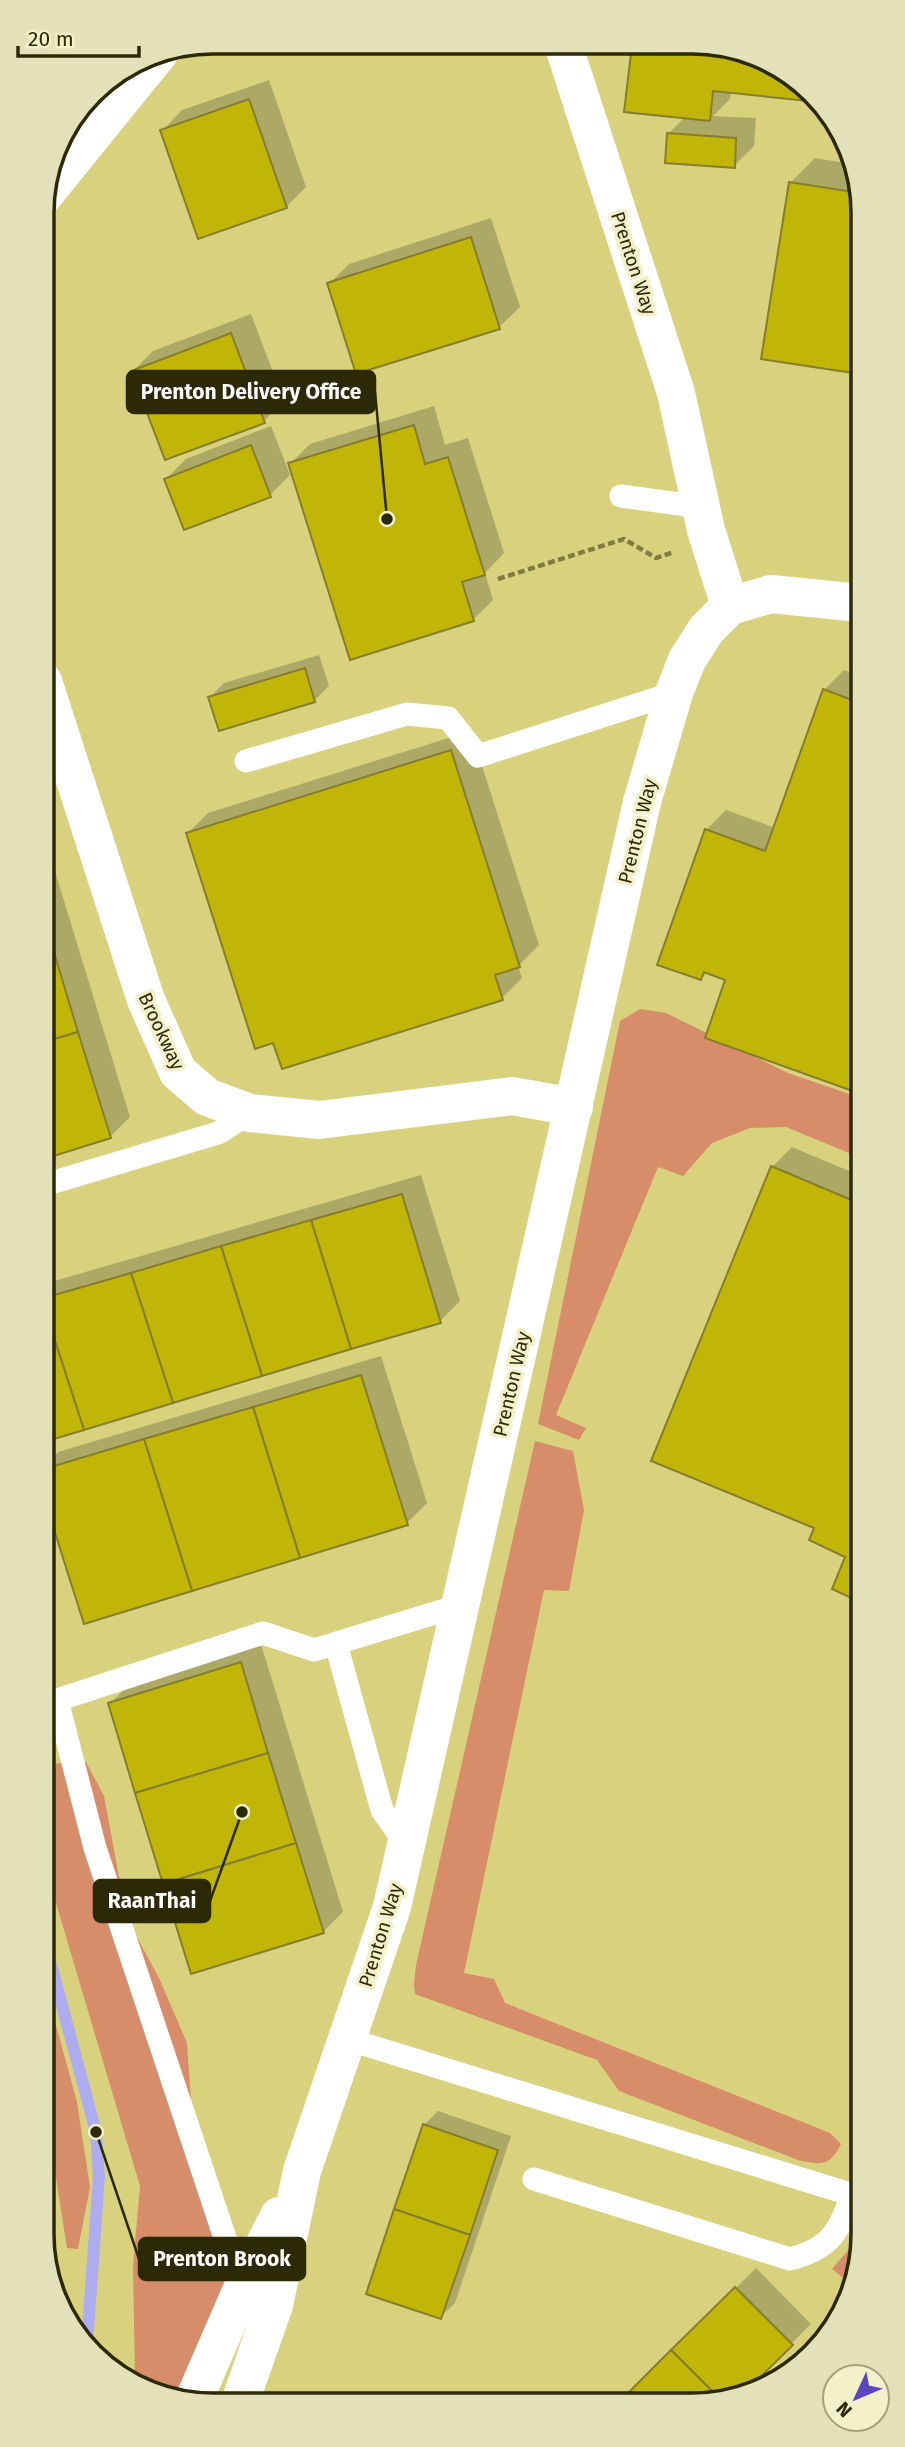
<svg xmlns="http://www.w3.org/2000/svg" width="905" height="2447" viewBox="0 0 905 2447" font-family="'Fira Sans',sans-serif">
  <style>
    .green { fill: #d78c6a }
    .shadow { fill: #0003 }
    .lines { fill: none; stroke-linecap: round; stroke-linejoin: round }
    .stream { stroke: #adacf0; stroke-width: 12 }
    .building { fill: #c1b507; stroke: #857e2b; stroke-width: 2 }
    .path { stroke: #807b41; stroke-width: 4.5; stroke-dasharray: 7 3.5; stroke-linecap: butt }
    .lane { stroke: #fff; stroke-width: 23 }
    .street { stroke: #fff; stroke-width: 38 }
    .labels { text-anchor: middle; stroke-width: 7; stroke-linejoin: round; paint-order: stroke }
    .street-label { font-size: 19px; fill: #2c2906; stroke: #f3f1c9 }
    .rim { fill: none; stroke: #2c2906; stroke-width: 3.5 }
    .leader { fill: none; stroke: #2c2906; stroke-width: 2.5 }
    .callout-dot { fill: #2c2906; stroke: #f3f1c9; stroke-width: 2.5 }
    .callout { fill: #2c2906; stroke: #2c2906; stroke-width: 2.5 }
    .callout-label { font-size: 21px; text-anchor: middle; font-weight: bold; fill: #fff }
  </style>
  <rect width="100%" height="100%" fill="#d8d27f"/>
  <g class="green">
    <path d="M 640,1009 L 666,1013 L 788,1073 L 861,1098 L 861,1158 L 786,1127 L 750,1128 L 712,1143 L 683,1176 L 658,1167 L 556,1415 L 586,1428 L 579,1440 L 538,1424 L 620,1021 Z"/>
    <path d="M 535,1441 L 573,1451 L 584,1510 L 569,1591 L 544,1590 L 464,1973 L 494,1979 L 505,2003 L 830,2133 L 841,2144 C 830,2167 820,2165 798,2160 L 619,2091 L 597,2060 L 415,1994 L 414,1984 L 416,1965 Z"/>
    <path d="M 86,1762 L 104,1796 L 127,1919 L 159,1978 L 187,2043 L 192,2115 L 234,2250 L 190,2402 L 180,2402 L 135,2377 L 133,2266 L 140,2186 L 45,1866 L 45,1766 L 46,1764 Z"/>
    <path d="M 45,1985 L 77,2102 L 90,2187 L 78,2249 L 67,2248 L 45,2108 Z"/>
    <path d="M 863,2233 L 863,2244 L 853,2286 L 832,2269 Z"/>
  </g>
  <g class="shadow">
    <path d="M 633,45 L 725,45 L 812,92 L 817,101 L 731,91 L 730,99 L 713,116 L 756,118 L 754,146 L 734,166 L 668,134 L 685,117 L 626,110 Z"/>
    <path d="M 269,80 L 306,187 L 286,207 L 162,131 L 182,110 Z"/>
    <path d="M 815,158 L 851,164 L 860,180 L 860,372 L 790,183 Z"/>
    <path d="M 491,218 L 520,307 L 499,327 L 357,372 L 329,284 L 349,264 Z"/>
    <path d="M 251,314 L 284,401 L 264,421 L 133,371 L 153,351 Z"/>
    <path d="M 434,406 L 445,445 L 468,438 L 504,553 L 485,573 L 493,600 L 473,620 L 290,464 L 310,444 Z"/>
    <path d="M 271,426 L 290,475 L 270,495 L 166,479 L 186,459 Z"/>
    <path d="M 319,655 L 329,686 L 315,700 L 220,729 L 210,697 L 224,683 Z"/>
    <path d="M 844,670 L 860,676 L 861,1092 L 727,979 L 708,972 L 701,978 L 706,830 L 726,810 L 776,828 L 824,690 Z"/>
    <path d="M 471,731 L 539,945 L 518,966 L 522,978 L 502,998 L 188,833 L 208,813 Z"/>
    <path d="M 43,832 L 130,1117 L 110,1137 L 44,1157 Z"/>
    <path d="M 792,1147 L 861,1176 L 862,1602 L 847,1556 L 816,1527 L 772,1167 Z"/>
    <path d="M 421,1175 L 460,1301 L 440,1321 L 44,1440 L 44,1284 Z"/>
    <path d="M 381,1356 L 427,1503 L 407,1523 L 44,1492 L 44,1465 L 58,1452 Z"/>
    <path d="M 261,1644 L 343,1912 L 323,1932 L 110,1704 L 130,1683 Z"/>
    <path d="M 438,2111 L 511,2136 L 455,2303 L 441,2317 L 424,2125 Z"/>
    <path d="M 756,2268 L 811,2324 L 738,2397 L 725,2402 L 622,2402 Z"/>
  </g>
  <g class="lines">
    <path class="stream" d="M 45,1942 L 96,2132 L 99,2176 L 87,2344"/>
  </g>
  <g class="building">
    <path d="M 632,45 L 725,45 L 812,92 L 818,102 L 713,91 L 710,121 L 624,112 Z"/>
    <path d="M 249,99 L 287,208 L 198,239 L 160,130 Z"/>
    <path d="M 667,133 L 736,138 L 735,168 L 665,163 Z"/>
    <path d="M 789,182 L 860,193 L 860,374 L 761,359 Z"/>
    <path d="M 471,237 L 500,329 L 356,374 L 327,283 Z"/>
    <path d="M 231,333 L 265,423 L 165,460 L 131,371 Z"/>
    <path d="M 414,425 L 425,464 L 448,457 L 485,575 L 462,582 L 474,621 L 350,660 L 288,463 Z"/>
    <path d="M 251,445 L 271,497 L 184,530 L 164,479 Z"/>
    <path d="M 305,668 L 315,702 L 219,731 L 208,697 Z"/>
    <path d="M 823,689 L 860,703 L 861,1094 L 705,1038 L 725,980 L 704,972 L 701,980 L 657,965 L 705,829 L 765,851 Z"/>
    <path d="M 451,750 L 520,967 L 495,975 L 503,1000 L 282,1069 L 273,1043 L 255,1049 L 186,833 Z"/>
    <path d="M 43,926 L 46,926 L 78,1032 L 44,1042 Z"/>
    <path d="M 78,1032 L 111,1138 L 44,1159 L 44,1042 Z"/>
    <path d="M 771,1166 L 861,1204 L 862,1603 L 832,1589 L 845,1557 L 809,1540 L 814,1528 L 651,1461 Z"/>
    <path d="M 402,1194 L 441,1323 L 351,1349 L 311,1220 Z"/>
    <path d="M 311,1220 L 351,1349 L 262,1376 L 221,1246 Z"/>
    <path d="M 221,1246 L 262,1376 L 173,1403 L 131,1273 Z"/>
    <path d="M 131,1273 L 173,1403 L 84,1430 L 44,1307 L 44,1298 Z"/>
    <path d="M 44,1307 L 84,1430 L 44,1442 Z"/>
    <path d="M 361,1375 L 408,1525 L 300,1558 L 253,1407 Z"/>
    <path d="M 253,1407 L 300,1558 L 192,1591 L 144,1439 Z"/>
    <path d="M 144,1439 L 192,1591 L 84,1624 L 44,1498 L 44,1469 Z"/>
    <path d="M 241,1662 L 268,1753 L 135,1793 L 108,1703 Z"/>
    <path d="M 268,1753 L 296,1843 L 163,1884 L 135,1793 Z"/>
    <path d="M 296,1843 L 324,1933 L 191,1974 L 163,1884 Z"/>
    <path d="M 423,2124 L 498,2150 L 470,2235 L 394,2209 Z"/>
    <path d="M 394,2209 L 470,2235 L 441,2319 L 366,2294 Z"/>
    <path d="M 735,2287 L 793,2345 L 742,2395 L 723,2402 L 671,2350 Z"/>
    <path d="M 671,2350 L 723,2402 L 619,2402 Z"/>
  </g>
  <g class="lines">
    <path class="path" d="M 498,579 L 624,539 L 656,558 L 674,552"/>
    <g class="lane">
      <path d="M 621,496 L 701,507"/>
      <path d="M 246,761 L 407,714 L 448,718 L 478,756 L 674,693"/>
      <path d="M 44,1185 L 218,1133 L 250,1113"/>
      <path d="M 336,1644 L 382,1810 L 406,1844"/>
      <path d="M 347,2039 L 863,2198"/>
      <path d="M 534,2179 L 790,2259 C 831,2248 838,2233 852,2195"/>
      <path d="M 242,2289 L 95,1848 L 57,1700 L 263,1633 L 314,1650 L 461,1605"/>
    </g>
    <g class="street">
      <path d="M 563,44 L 676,393 L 706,530 L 730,606"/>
      <path d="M 44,195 L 159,53"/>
      <path d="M 43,681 L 146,1000 L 178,1072 L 207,1097 L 250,1113 L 319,1120 L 512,1096 L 574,1107"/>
      <path d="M 193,2402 L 242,2289 L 279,2216"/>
      <path d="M 240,2402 L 274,2305 L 302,2171 L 392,1907 L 642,802 L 674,693 L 687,660 L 706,630 L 730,606 L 771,594 L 860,603"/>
    </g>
  </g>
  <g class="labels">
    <g class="street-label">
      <text transform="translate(634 263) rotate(72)" y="7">Prenton Way</text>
      <text transform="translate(637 831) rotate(-76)" y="7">Prenton Way</text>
      <text transform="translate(162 1031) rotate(65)" y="7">Brookway</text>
      <text transform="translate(511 1384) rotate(-77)" y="7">Prenton Way</text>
      <text transform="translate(380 1935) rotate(-73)" y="7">Prenton Way</text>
    </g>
  </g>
  <path d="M0 0H905V2447H0ZM213 54H692A159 159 0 0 1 851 213V2234A159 159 0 0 1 692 2393H213A159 159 0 0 1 54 2234V213A159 159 0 0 1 213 54Z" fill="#e3e1b9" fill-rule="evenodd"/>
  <path class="rim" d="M213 54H692A159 159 0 0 1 851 213V2234A159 159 0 0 1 692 2393H213A159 159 0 0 1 54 2234V213A159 159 0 0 1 213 54Z"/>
  <path class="leader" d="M387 519L375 392M242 1812L210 1901M96 2132L139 2259"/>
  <g class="callout-dot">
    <circle cx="387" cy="519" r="7"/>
    <circle cx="242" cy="1812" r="7"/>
    <circle cx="96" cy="2132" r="7"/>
  </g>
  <g class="callout">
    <rect x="127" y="371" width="248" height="42" rx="7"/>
    <rect x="94" y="1880" width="116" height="42" rx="7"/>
    <rect x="139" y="2238" width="166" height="42" rx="7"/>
  </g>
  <g class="callout-label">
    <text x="251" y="399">Prenton Delivery Office</text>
    <text x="152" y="1908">RaanThai</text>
    <text x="222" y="2266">Prenton Brook</text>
  </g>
  <g transform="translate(856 2398) rotate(226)"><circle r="33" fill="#f3f1c9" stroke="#a3a17b" stroke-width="2"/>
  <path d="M0-5L12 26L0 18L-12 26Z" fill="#5a47bf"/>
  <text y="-10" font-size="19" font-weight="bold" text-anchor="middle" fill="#2c2906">N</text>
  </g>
  <path d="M18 46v10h121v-10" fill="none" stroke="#2c2906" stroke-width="3.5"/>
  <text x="28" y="46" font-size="21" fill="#2c2906" stroke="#f3f1c9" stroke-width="5" paint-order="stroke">20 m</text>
</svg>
